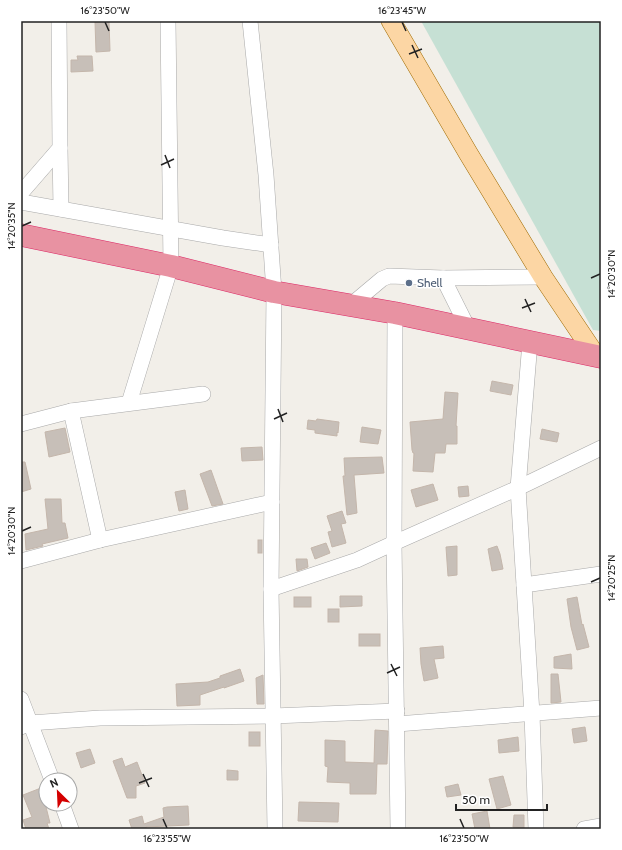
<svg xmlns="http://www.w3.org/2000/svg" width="622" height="850" viewBox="0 0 622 850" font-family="Cabin,sans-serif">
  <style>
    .wetland { fill: #c6e0d4 }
    .building { fill: #c7bfb8; stroke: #c4b6ab }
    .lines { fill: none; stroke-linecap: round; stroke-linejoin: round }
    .minor-casing { stroke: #a9a9a9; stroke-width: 16 }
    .major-casing { stroke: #a06b00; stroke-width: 20 }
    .highway-casing { stroke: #dc2a67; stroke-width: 23 }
    .minor { stroke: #fff; stroke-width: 15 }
    .major { stroke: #fcd6a4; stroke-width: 19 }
    .highway { stroke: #e892a2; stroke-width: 22 }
    .ticks { fill: none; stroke: #222; stroke-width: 1.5 }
    .service-dot { fill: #5c6f8a; stroke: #fff; stroke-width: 1.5 }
    .labels { text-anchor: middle; stroke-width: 3; stroke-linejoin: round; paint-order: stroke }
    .service-label { font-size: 12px; fill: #4e5e75; stroke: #fff; text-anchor: start }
    .neatline { fill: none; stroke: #222; stroke-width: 1.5 }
    .ticks-label { font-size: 10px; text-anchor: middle; fill: #222 }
  </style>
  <rect width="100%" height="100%" fill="#f2efe9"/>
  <path class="wetland" d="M 421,21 L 601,21 L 601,331 L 593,330 Z"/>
  <g class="building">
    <path d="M 109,21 L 110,51 L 96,52 L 95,22 Z"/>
    <path d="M 77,56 L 92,56 L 93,71 L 71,72 L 71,60 L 78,60 Z"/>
    <path d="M 492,381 L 513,385 L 511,395 L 490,391 Z"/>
    <path d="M 445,392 L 458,393 L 456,426 L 457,426 L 457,444 L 446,444 L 445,453 L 435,453 L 433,472 L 413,471 L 414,453 L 413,453 L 412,450 L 410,422 L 443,419 Z"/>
    <path d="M 317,419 L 339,422 L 338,433 L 337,432 L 337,436 L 315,433 L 315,430 L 307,429 L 308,420 L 316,421 Z"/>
    <path d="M 362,427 L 381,430 L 378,444 L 360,442 Z"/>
    <path d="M 65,428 L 70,452 L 49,457 L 45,432 Z"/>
    <path d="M 542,429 L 559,433 L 557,442 L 540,439 Z"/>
    <path d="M 262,447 L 263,460 L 242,461 L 241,448 Z"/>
    <path d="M 382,457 L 384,473 L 354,475 L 357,513 L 347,515 L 343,476 L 345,476 L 344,458 Z"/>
    <path d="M 21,462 L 25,462 L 31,489 L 21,492 Z"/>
    <path d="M 211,470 L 223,504 L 212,506 L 200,474 Z"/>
    <path d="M 433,484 L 438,500 L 416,507 L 411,490 Z"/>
    <path d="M 468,486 L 469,496 L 459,497 L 458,487 Z"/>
    <path d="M 185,490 L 188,509 L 179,511 L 175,492 Z"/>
    <path d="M 45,499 L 61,499 L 62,523 L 65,523 L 68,538 L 42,544 L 43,546 L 26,550 L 25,534 L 48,529 Z"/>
    <path d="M 342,511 L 346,523 L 341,524 L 346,543 L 332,547 L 328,532 L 332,531 L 327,516 Z"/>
    <rect x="258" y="540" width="4" height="13"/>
    <path d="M 326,543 L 330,553 L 315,559 L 311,548 Z"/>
    <path d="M 457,546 L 457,575 L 448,576 L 446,547 Z"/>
    <path d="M 497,546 L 500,554 L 503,569 L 492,571 L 488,549 Z"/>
    <path d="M 296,559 L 307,559 L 308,567 L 297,571 Z"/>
    <path d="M 340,596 L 362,596 L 362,606 L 340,607 Z"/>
    <rect x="294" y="597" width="17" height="10"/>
    <path d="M 577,597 L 582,625 L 583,624 L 589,647 L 577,650 L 571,627 L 567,599 Z"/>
    <rect x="328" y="609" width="11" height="13"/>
    <rect x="359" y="634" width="21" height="12"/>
    <path d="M 443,646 L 444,658 L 434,659 L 438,678 L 424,681 L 421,664 L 420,648 Z"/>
    <path d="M 571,654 L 572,669 L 554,668 L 554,657 Z"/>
    <path d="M 240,669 L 244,681 L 224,688 L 224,687 L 200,695 L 200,705 L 177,706 L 176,684 L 208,682 L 220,678 L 220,676 Z"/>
    <path d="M 551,674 L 558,674 L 561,702 L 551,703 Z"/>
    <path d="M 263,675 L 264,704 L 257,704 L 256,678 Z"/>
    <path d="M 585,727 L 587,741 L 574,743 L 572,729 Z"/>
    <path d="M 375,730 L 388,731 L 387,764 L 377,764 L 376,794 L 350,794 L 350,783 L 327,782 L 328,767 L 325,766 L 325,740 L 345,741 L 345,762 L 374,763 Z"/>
    <rect x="249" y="732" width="11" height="14"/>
    <path d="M 518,737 L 519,751 L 499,753 L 498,740 Z"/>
    <path d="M 90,749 L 95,763 L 81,768 L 76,753 Z"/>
    <path d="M 122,758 L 125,767 L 137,762 L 145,783 L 136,786 L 136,798 L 127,798 L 113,761 Z"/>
    <path d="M 227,770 L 238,771 L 238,780 L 227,780 Z"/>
    <path d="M 503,776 L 511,805 L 497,809 L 489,779 Z"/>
    <path d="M 458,784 L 461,795 L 447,797 L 445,787 Z"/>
    <path d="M 46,786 L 46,807 L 50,823 L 47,823 L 49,829 L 26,829 L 23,820 L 32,817 L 23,795 Z"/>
    <path d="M 299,802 L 339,803 L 338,822 L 298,821 Z"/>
    <path d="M 188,806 L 189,825 L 146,827 L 146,829 L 132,829 L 129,820 L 142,816 L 144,824 L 164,817 L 163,808 L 167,807 Z"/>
    <path d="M 487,811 L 490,829 L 475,829 L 472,814 Z"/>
    <path d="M 514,815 L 524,815 L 524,828 L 513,827 Z"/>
  </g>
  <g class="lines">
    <g class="minor-casing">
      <g id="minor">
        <path d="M 250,21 L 266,175 L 274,292 L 271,589 L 275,829"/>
        <path d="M 60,148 L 61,209"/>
        <path d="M 21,193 L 60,148 L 59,21"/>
        <path d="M 21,202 L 223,238 L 271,245"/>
        <path d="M 443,278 L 543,277"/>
        <path d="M 351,305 L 382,279 L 389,276 L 443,278 L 468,328"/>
        <path d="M 395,313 L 394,543 L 398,829"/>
        <path d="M 530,342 L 518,488 L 532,714 L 536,829"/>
        <path d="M 129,403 L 171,266 L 168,21"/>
        <path d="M 71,411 L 100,540"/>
        <path d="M 21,424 L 71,411 L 203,394"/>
        <path d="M 21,561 L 100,540 L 272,502"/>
        <path d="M 524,585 L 601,574"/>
        <path d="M 271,589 L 357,560 L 394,543 L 518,488 L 601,448"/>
        <path d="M 21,699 L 52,780"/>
        <path d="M 397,724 L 601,708"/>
        <path d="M 21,727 L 30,723 L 100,718 L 273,716 L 397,711"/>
        <path d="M 62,804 L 71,829"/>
        <path d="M 584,829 L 601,826"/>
      </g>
    </g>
    <g class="major-casing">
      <path id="major" d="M 391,21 L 468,153 L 543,277 L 596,356"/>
    </g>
    <g class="highway-casing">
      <path id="highway" d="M 21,235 L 171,266 L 274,292 L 395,313 L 601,357"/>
    </g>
    <use href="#minor" class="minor"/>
    <use href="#major" class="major"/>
    <use href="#highway" class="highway"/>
  </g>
  <path class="ticks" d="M 105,22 L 109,31M 402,22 L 406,31M 412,45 L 418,58M 409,54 L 422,49M 165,155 L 170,168M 161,165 L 174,159M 22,226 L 31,222M 591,278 L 600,274M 525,299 L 531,312M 522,308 L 535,303M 278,409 L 283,422M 274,419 L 287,413M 22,531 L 31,527M 591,582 L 600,578M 391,664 L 397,676M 387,673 L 400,667M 143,774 L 149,787M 139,783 L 152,778M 163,819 L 167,828M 460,819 L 464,828"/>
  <circle class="service-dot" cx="409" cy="283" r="4"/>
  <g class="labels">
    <g class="service-label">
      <text x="417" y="287">Shell</text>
    </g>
  </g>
  <rect width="622" height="850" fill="none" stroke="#ffffff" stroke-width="44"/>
  <g transform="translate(58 792) rotate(336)"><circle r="19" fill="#ffffff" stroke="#a7a7a7"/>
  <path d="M0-3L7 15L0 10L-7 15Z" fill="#d40000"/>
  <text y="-6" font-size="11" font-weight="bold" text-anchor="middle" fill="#222222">N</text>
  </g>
  <path d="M456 804v6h91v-6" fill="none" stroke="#222222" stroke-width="2"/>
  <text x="462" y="804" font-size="12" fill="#222222" stroke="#ffffff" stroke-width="3" paint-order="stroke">50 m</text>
  <rect x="22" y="22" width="578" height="806" class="neatline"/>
  <g class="ticks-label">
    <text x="105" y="14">16°23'50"W</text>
    <text x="402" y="14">16°23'45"W</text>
    <text transform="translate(11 226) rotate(-90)" y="4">14°20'35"N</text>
    <text transform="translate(611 274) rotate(-90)" y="4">14°20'30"N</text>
    <text transform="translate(11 531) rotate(-90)" y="4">14°20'30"N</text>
    <text transform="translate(611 578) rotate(-90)" y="4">14°20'25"N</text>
    <text x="167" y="842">16°23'55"W</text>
    <text x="464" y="842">16°23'50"W</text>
  </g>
</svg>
